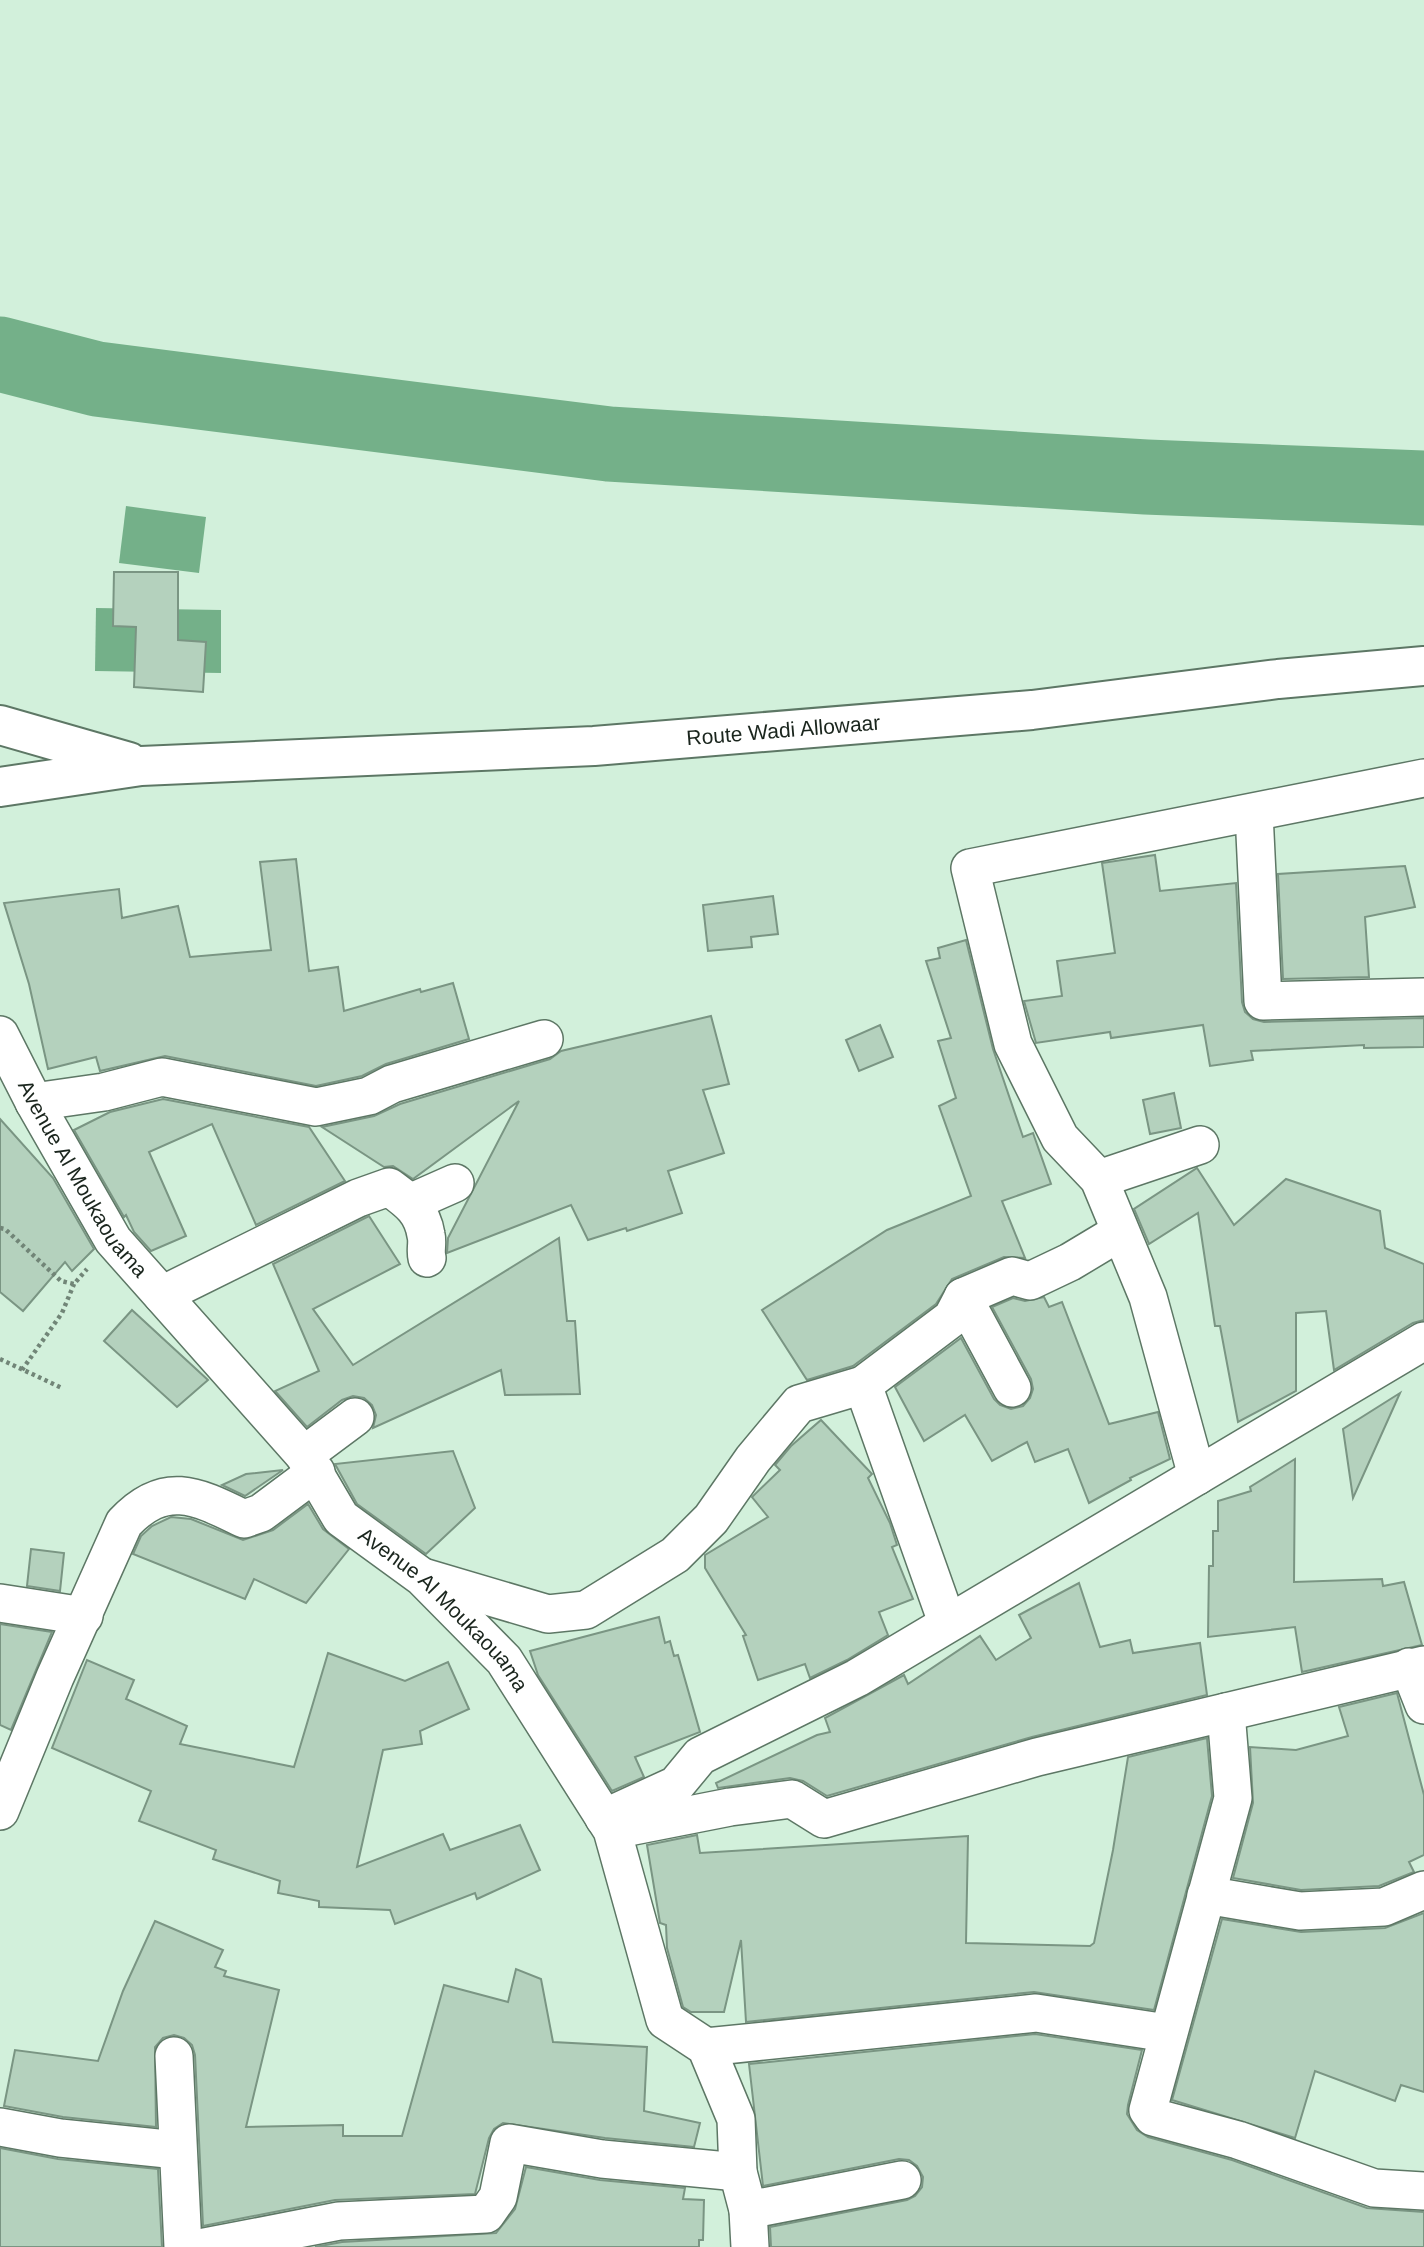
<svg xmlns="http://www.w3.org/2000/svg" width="1424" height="2247" viewBox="0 0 1424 2247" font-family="Arial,sans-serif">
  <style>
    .water { fill: #74b089 }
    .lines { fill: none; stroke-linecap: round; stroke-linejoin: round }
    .river { stroke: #74b089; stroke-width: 75 }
    .building { fill: #b4d1bd; stroke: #7a9583; stroke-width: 2 }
    .minor-casing { stroke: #5d7765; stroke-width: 40 }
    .tertiary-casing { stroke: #5d7765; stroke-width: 42 }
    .path { stroke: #718577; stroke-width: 4.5; stroke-dasharray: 3.5 3.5; stroke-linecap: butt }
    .minor { stroke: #fff; stroke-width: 37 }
    .tertiary { stroke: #fff; stroke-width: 38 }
    .labels { text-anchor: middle; stroke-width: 6; stroke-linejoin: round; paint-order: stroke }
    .street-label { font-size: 21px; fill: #1a251d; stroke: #fff }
  </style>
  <rect width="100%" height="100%" fill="#d2f0db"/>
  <g class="water">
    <path d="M 126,506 L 206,517 L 199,573 L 119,563 Z"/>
    <path d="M 96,608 L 221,610 L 221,673 L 95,671 Z"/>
  </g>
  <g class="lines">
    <path class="river" d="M 0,354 L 97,379 L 609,444 L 1146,477 L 1424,488"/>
  </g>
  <g class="building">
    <path d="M 114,572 L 178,572 L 178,640 L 206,642 L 203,692 L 134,687 L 136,627 L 113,626 Z"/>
    <path d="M 1155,855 L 1160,891 L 1236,883 L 1242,1002 L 1245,1012 L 1253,1019 L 1264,1022 L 1424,1018 L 1424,1047 L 1364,1048 L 1364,1045 L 1251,1051 L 1253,1060 L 1210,1066 L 1203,1025 L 1111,1038 L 1110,1032 L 1036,1043 L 1024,1001 L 1062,996 L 1057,961 L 1115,953 L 1102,863 Z"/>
    <path d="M 296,859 L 309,971 L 338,967 L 344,1011 L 420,989 L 421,992 L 453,983 L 469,1039 L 386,1064 L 362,1076 L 316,1086 L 165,1056 L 100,1071 L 96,1057 L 48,1069 L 29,984 L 4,903 L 119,889 L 122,918 L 178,906 L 190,957 L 271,950 L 260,862 Z"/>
    <path d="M 1405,866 L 1415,907 L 1365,917 L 1369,977 L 1283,979 L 1278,874 Z"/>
    <path d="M 773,896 L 778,934 L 751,937 L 752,947 L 708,951 L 703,905 Z"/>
    <path d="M 966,940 L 993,1049 L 1023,1137 L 1033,1133 L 1051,1184 L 1002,1201 L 1025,1258 L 1004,1257 L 952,1279 L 936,1304 L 853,1366 L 807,1380 L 762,1310 L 887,1230 L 971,1196 L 939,1106 L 956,1098 L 938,1041 L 951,1038 L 926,961 L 940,958 L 938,948 Z"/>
    <path d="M 711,1016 L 729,1084 L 703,1090 L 724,1153 L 668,1171 L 682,1213 L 627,1231 L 626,1228 L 588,1240 L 571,1205 L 447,1253 L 448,1238 L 519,1101 L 413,1179 L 393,1166 L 384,1167 L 322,1127 L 374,1116 L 400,1104 L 550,1059 L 561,1051 Z"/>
    <path d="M 880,1025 L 893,1057 L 859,1071 L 846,1040 Z"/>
    <path d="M 1174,1093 L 1181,1128 L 1150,1134 L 1143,1100 Z"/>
    <path d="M 163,1099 L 309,1127 L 345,1181 L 256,1225 L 212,1124 L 149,1152 L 186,1236 L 151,1251 L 134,1232 L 126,1215 L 124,1217 L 74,1130 L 110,1112 Z"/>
    <path d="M 0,1119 L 53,1178 L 94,1249 L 72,1271 L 65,1262 L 23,1311 L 0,1292 Z"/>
    <path d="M 1197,1168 L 1234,1225 L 1286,1179 L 1380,1211 L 1385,1248 L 1424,1264 L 1424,1320 L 1413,1323 L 1334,1370 L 1326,1311 L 1296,1313 L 1296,1391 L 1238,1422 L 1220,1326 L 1215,1326 L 1198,1213 L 1149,1244 L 1134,1209 Z"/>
    <path d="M 369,1216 L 400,1264 L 313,1309 L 353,1365 L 559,1238 L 567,1321 L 575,1321 L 580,1394 L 505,1395 L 501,1370 L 373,1428 L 376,1415 L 372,1405 L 364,1398 L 353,1396 L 342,1400 L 307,1427 L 275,1391 L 319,1371 L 273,1264 Z"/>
    <path d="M 1044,1297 L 1049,1307 L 1062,1302 L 1109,1424 L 1158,1412 L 1170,1459 L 1130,1478 L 1131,1480 L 1089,1503 L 1068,1449 L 1035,1462 L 1027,1442 L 992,1461 L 965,1415 L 924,1441 L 895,1387 L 961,1338 L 994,1399 L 1000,1405 L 1011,1409 L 1023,1406 L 1030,1398 L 1033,1389 L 1031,1379 L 992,1307 L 1013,1298 L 1025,1301 Z"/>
    <path d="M 132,1310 L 208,1380 L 177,1407 L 104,1341 Z"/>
    <path d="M 1400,1393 L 1353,1498 L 1343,1429 Z"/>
    <path d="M 821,1420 L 872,1474 L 868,1478 L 890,1523 L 897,1545 L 892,1547 L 913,1599 L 879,1612 L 888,1635 L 847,1660 L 810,1678 L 805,1664 L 758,1680 L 743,1636 L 746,1635 L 705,1568 L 705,1555 L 768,1517 L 752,1497 L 780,1470 L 775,1465 L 791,1446 Z"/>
    <path d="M 453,1451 L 475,1508 L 426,1554 L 357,1504 L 335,1464 Z"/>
    <path d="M 1295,1459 L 1294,1582 L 1382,1579 L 1383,1586 L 1404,1582 L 1422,1645 L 1302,1672 L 1295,1627 L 1208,1637 L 1209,1566 L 1213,1566 L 1213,1531 L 1218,1531 L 1218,1501 L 1251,1491 L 1250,1487 Z"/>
    <path d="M 283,1470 L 245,1496 L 222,1485 L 246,1474 Z"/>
    <path d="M 308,1504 L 323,1529 L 349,1549 L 306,1603 L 254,1579 L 245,1599 L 133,1554 L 141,1536 L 152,1526 L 171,1517 L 191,1519 L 243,1540 L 273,1530 Z"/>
    <path d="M 31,1549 L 64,1553 L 60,1591 L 27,1586 Z"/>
    <path d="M 1079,1583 L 1100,1647 L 1130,1640 L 1133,1653 L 1200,1643 L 1207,1695 L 1032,1737 L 827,1796 L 803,1781 L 790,1778 L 718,1788 L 716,1783 L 817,1735 L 830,1732 L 825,1718 L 904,1675 L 908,1684 L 980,1636 L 996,1660 L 1031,1638 L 1019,1615 Z"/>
    <path d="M 659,1617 L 665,1643 L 670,1641 L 674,1656 L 678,1655 L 700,1732 L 635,1757 L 644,1777 L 612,1791 L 538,1675 L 530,1651 Z"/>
    <path d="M 0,1624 L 52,1632 L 11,1730 L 0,1725 Z"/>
    <path d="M 328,1653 L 405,1681 L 448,1662 L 469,1709 L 420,1731 L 422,1744 L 383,1750 L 357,1867 L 443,1834 L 450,1850 L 520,1825 L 540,1870 L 477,1899 L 475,1893 L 395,1924 L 390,1910 L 319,1907 L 319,1901 L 278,1893 L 280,1881 L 213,1859 L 216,1850 L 139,1821 L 151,1791 L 52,1748 L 87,1660 L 134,1680 L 126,1699 L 187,1726 L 180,1744 L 294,1767 Z"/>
    <path d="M 1397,1693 L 1424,1795 L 1424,1855 L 1409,1862 L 1414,1872 L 1379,1886 L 1301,1890 L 1233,1878 L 1253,1803 L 1250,1747 L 1296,1750 L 1348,1736 L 1339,1707 Z"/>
    <path d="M 1207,1738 L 1212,1796 L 1154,2010 L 1034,1992 L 746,2022 L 741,1940 L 724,2012 L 691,2012 L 683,2007 L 667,1948 L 666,1925 L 660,1923 L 647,1845 L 697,1835 L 700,1853 L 968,1836 L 966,1943 L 1090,1946 L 1094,1943 L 1113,1850 L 1128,1757 Z"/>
    <path d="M 1424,1913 L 1424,2092 L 1401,2085 L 1395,2101 L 1315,2071 L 1295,2138 L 1172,2100 L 1222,1919 L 1301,1932 L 1385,1928 Z"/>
    <path d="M 155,1921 L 223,1950 L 215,1967 L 226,1971 L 224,1976 L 279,1990 L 246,2127 L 343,2125 L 343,2136 L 402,2136 L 444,1985 L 508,2002 L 516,1969 L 541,1979 L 553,2042 L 647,2047 L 644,2111 L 700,2123 L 694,2147 L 605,2138 L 503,2123 L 494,2129 L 489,2138 L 475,2194 L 335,2200 L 203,2226 L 195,2055 L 192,2045 L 184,2038 L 174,2035 L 163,2038 L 155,2047 L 156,2127 L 63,2117 L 4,2106 L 15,2050 L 98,2061 L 123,1991 Z"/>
    <path d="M 1035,2034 L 1142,2050 L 1128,2105 L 1127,2114 L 1137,2130 L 1148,2137 L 1232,2160 L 1367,2208 L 1424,2212 L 1424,2247 L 771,2247 L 770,2227 L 907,2200 L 915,2196 L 922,2187 L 923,2177 L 917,2166 L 909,2160 L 899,2159 L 763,2186 L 749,2064 Z"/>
    <path d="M 0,2148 L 58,2159 L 158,2169 L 162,2247 L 0,2247 Z"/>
    <path d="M 526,2167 L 600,2180 L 685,2188 L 683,2199 L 704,2200 L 703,2240 L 699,2240 L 699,2247 L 315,2247 L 342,2242 L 496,2233 L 515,2209 Z"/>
  </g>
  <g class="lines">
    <g class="minor-casing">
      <g id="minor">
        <path d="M 1254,813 L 1263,1001 L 1424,997"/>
        <path id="s1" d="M 0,1035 L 34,1102 L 113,1240 L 304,1455 L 341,1518 L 422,1577 L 504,1660 L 612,1830 L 665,2020 L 706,2047 L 736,2119 L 738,2172 L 748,2210 L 750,2247"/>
        <path d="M 34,1102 L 104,1092 L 162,1077 L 316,1107 L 369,1096 L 392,1084 L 544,1039"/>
        <path d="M 1099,1179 L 1200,1145"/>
        <path d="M 412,1202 L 455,1183"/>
        <path d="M 162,1295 L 358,1198 L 389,1187 C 408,1201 422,1210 426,1235 C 428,1243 425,1250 427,1258"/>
        <path d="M 963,1297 L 1012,1388"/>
        <path d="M 863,1385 L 947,1622"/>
        <path d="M 304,1455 L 355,1417"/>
        <path d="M 1197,1476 L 1148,1297 L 1099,1179 L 1060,1138 L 1013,1044 L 970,868 L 1424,778"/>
        <path d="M 426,1578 L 548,1614 L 586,1610 L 675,1555 L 711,1519 L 753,1459 L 799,1404 L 863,1385 L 952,1318 L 963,1297 L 1012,1276 L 1030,1281 L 1070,1262 L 1120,1232"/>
        <path d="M 0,1603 L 84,1616"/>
        <path d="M 1409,1667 L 1424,1705"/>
        <path d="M 1226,1712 L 1233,1798 L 1148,2110 L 1153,2117 L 1238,2140 L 1374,2188 L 1424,2191"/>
        <path d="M 0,1811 L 55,1677 L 124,1523 C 165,1479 197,1496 244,1519 L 261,1513 L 316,1472"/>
        <path d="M 604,1818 L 676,1785 L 700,1756 L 857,1678 L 1424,1341"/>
        <path d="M 613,1830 L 730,1807 L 792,1799 L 824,1819 L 1037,1757 L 1424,1665"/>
        <path d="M 1206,1895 L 1300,1911 L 1384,1907 L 1424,1890"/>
        <path d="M 706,2047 L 1036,2013 L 1167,2033"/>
        <path d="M 174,2056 L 183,2247"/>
        <path d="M 0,2127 L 60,2138 L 177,2150"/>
        <path d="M 748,2210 L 902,2180"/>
        <path d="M 205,2247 L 339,2221 L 486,2214 L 498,2197 L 509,2143 L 602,2159 L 738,2172"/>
      </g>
    </g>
    <g class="tertiary-casing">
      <g id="tertiary">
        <path d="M 0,725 L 129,762"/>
        <path id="s2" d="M 0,787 L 141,766 L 594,746 L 1032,710 L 1278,679 L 1424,666"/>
      </g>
    </g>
    <g class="path">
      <path d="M 0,1228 L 5,1229 L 61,1281 L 74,1284 L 87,1269"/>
      <path d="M 0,1359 L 62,1388"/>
      <path d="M 22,1370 L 62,1313 L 74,1284"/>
    </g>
    <use href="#minor" class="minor"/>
    <use href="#tertiary" class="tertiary"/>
  </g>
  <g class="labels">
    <g class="street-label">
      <text dy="7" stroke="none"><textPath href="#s2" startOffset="786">Route Wadi Allowaar</textPath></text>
      <text dy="7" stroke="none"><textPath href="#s1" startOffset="166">Avenue Al Moukaouama</textPath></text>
      <text dy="7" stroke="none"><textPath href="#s1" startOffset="733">Avenue Al Moukaouama</textPath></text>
    </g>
  </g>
</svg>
